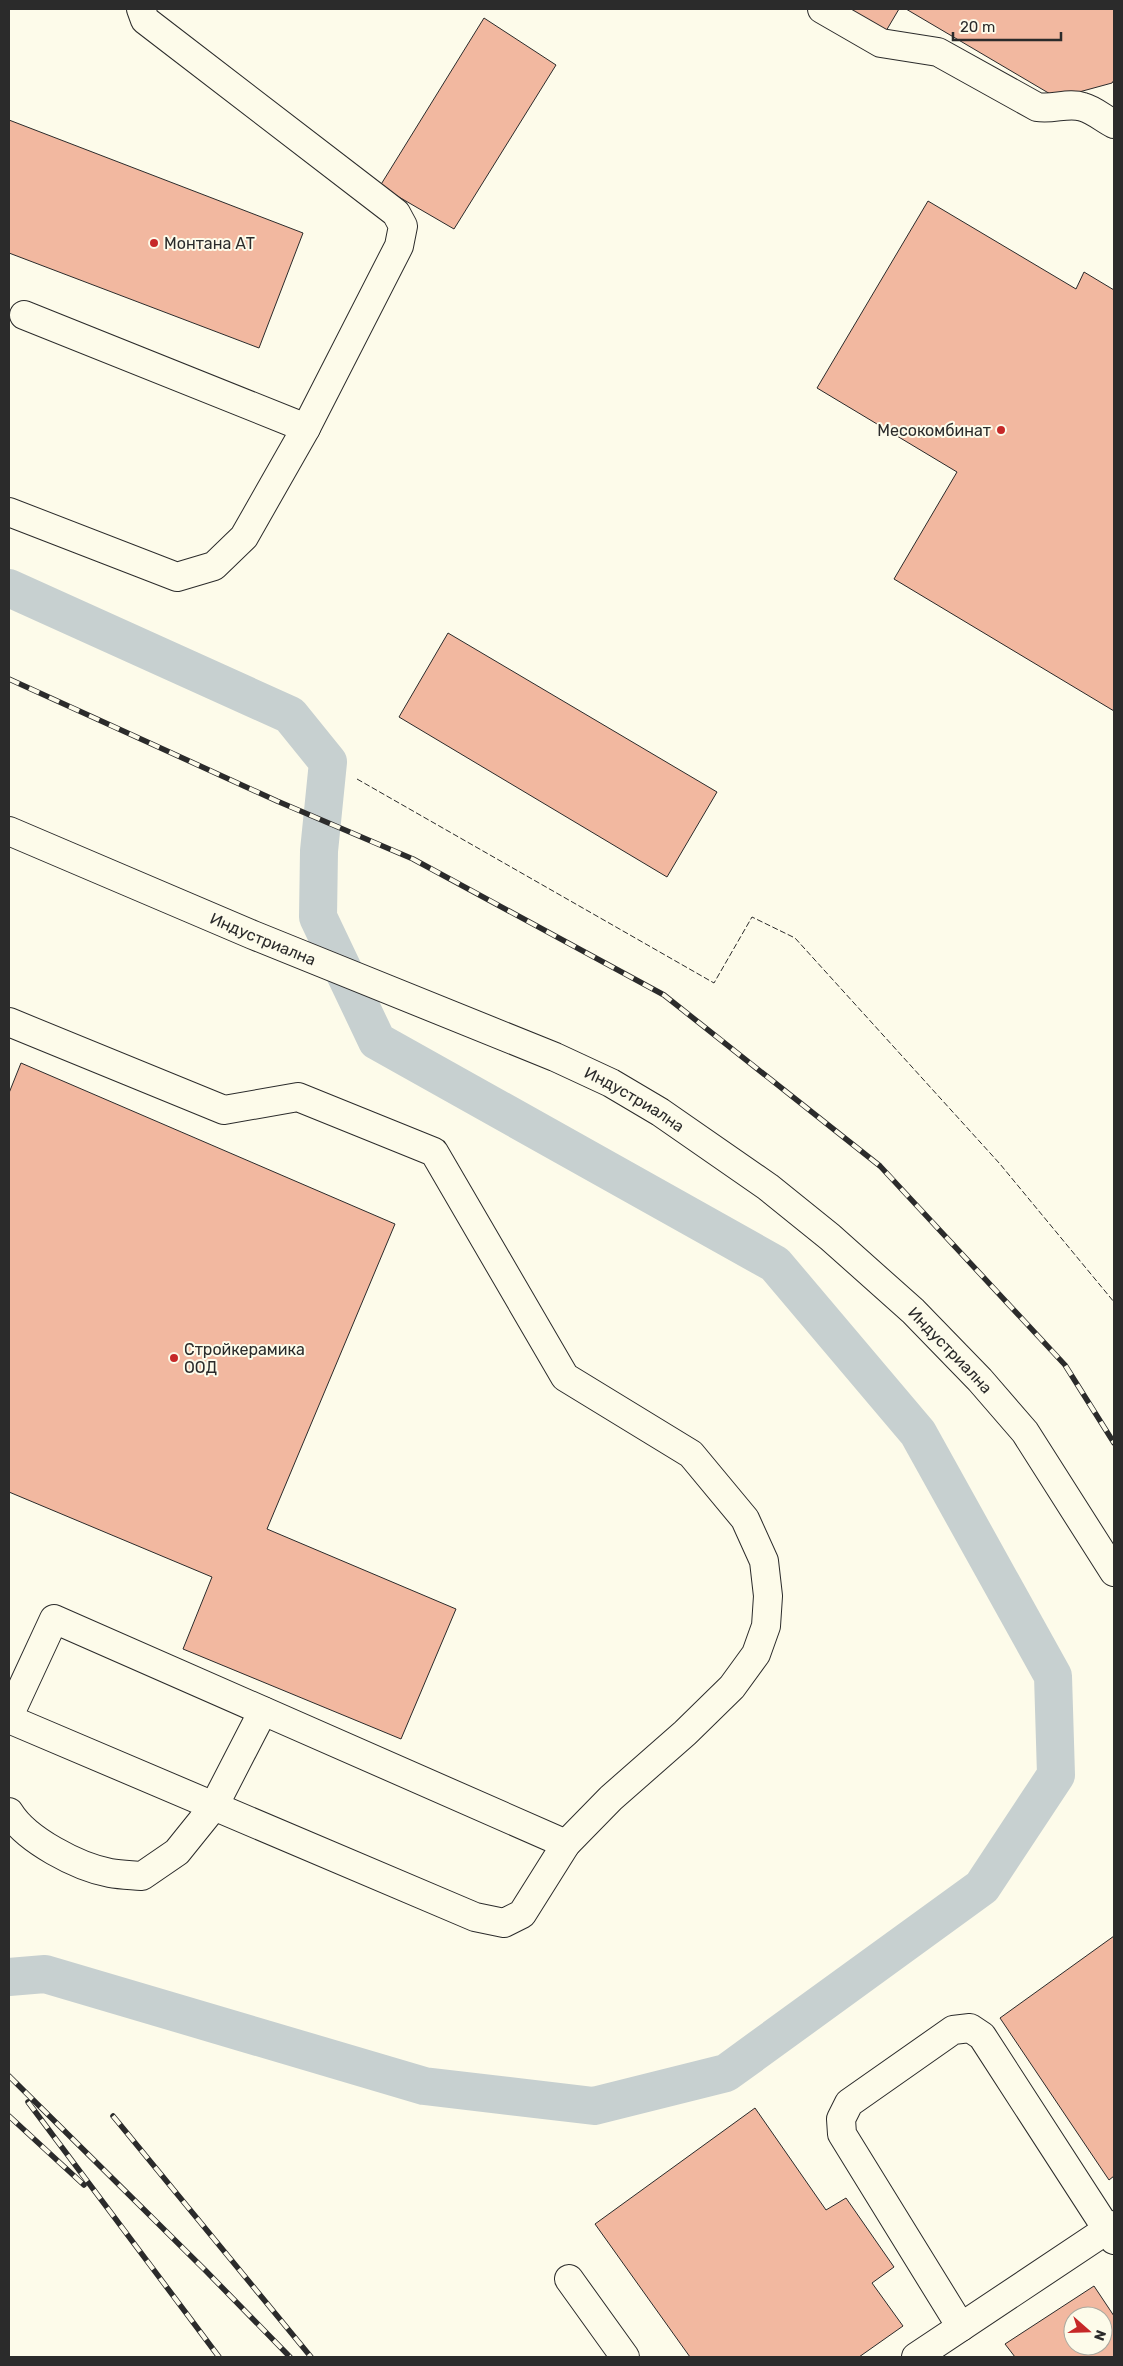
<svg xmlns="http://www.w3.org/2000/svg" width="1123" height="2366" viewBox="0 0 1123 2366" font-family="Rubik,sans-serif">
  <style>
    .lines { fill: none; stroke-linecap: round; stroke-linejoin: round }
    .canal { stroke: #c7d0d0; stroke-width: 38 }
    .building { fill: #f2b8a0; stroke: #2b2b2b; fill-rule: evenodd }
    .minor-casing { stroke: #2b2b2b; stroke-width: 30 }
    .minor { stroke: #fdfbea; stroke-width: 28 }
    .rail-casing { stroke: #2b2b2b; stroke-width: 5.5 }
    .rail { stroke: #fdfbea; stroke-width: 4; stroke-dasharray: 11; stroke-linecap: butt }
    .fence { stroke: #2b2b2b; stroke-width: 1; stroke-dasharray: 6 2.5; stroke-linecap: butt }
    .poi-dot { fill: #c62828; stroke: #fdfbea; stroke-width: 2 }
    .labels { text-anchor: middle; stroke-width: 4; stroke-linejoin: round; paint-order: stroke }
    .poi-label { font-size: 16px; fill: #2b2b2b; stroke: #fdfbea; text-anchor: start }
    .street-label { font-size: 16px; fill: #2b2b2b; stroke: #fdfbea }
  </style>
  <rect width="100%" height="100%" fill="#fdfbea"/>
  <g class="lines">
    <path class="canal" d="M 9,588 L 290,715 L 328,762 L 319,851 L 318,917 L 377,1041 L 775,1264 L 918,1433 L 1053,1676 L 1056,1775 L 982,1887 L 726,2073 L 594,2106 L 424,2086 L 45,1974 L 9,1977"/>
  </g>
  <g class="building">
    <path d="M 847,9 L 899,9 L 886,31 Z"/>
    <path d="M 906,9 L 1114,9 L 1114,80 L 1112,83 L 1057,98 Z"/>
    <path d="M 484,18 L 556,65 L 454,229 L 380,186 Z"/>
    <path d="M 9,120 L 303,233 L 259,348 L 9,253 Z"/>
    <path d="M 928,201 L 1076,289 L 1084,272 L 1114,290 L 1114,711 L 894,579 L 957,472 L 817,388 Z"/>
    <path d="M 448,633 L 717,792 L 667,877 L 399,717 Z"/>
    <path d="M 21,1063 L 395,1224 L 267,1529 L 456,1609 L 401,1739 L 183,1649 L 212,1577 L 9,1492 L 9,1093 Z"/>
    <path d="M 1114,1936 L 1114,2176 L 1109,2180 L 1000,2018 Z"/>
    <path d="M 755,2108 L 826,2210 L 846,2198 L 894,2267 L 872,2283 L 903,2326 L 859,2357 L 690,2357 L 595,2224 Z"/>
    <path d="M 1094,2286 L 1114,2316 L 1114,2357 L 1015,2357 L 1005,2344 ZM 1073,2316 L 1103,2316 L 1103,2346 L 1073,2346 Z"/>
  </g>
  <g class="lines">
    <g class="minor-casing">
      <g id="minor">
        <path d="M 822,9 L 881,43 L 938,52 L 1037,107 C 1053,110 1068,102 1083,107 C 1094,110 1104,119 1114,124"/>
        <path d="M 24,315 L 306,428"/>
        <path d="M 9,512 L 177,577 L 214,566 L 244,537 L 306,428 L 399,246 L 403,226 L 396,213 L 145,20 L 141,9"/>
        <path id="s1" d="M 9,831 L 253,935 L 555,1057 L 611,1083 L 660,1112 L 768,1187 L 830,1237 L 913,1311 L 980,1380 L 1025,1432 L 1114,1572"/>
        <path d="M 9,1022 L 224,1110 L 298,1097 L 434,1152 L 565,1377 L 691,1454 L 745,1519 L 764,1561 L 768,1596 L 766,1626 L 756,1654 L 732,1687 L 685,1733 L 611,1798 L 566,1844 L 522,1914 L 504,1923 L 475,1917 L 9,1719"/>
        <path d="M 9,1716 L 54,1619 L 566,1844"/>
        <path d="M 9,1812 C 26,1840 78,1867 110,1873 C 121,1875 131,1875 142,1876 L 177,1852 L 214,1806 L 263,1711"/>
        <path d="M 569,2279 L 625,2357"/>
        <path d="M 961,2327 L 842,2134 L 841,2119 L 849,2103 L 953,2030 L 970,2028 L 982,2036 L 1114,2240"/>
        <path d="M 916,2357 L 1114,2225"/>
      </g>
    </g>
    <use href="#minor" class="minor"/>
    <g class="rail-casing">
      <g id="rail">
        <path d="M 9,679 L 277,801 L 413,859 L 664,995 L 880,1166 L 1065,1365 L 1114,1443"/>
        <path d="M 9,2076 L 205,2270 L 290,2357"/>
        <path d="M 28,2102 L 219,2357"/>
        <path d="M 9,2116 L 84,2185"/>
        <path d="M 113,2116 L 311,2357"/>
      </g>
    </g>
    <use href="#rail" class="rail"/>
    <path class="fence" d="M 357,779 L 714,983 L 752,917 L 795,938 L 1000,1164 L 1114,1302"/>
  </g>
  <g class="poi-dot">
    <circle cx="154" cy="243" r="5"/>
    <circle cx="1001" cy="430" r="5"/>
    <circle cx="174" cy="1358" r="5"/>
  </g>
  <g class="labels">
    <g class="poi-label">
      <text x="164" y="249">Монтана АТ</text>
      <text x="991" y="436" text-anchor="end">Месокомбинат</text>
      <text x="184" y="1355">Стройкерамика<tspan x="184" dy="18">ООД</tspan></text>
    </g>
    <g class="street-label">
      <text dy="6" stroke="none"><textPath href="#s1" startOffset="276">Индустриална</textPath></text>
      <text dy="6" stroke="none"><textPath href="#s1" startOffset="681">Индустриална</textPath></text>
      <text dy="6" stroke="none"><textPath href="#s1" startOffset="1086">Индустриална</textPath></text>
    </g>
  </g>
  <rect width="1123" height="2366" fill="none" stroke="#2b2b2b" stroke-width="20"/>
  <g transform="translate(1088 2331) rotate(110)"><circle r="24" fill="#fdfbea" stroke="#a9a89e"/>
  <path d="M0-4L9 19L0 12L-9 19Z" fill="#c62828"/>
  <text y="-8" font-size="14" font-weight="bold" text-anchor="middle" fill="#2b2b2b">N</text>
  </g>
  <path d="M953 32v8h108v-8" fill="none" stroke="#2b2b2b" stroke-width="2.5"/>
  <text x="960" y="32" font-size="15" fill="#2b2b2b" stroke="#fdfbea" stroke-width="4" paint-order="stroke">20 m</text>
</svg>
